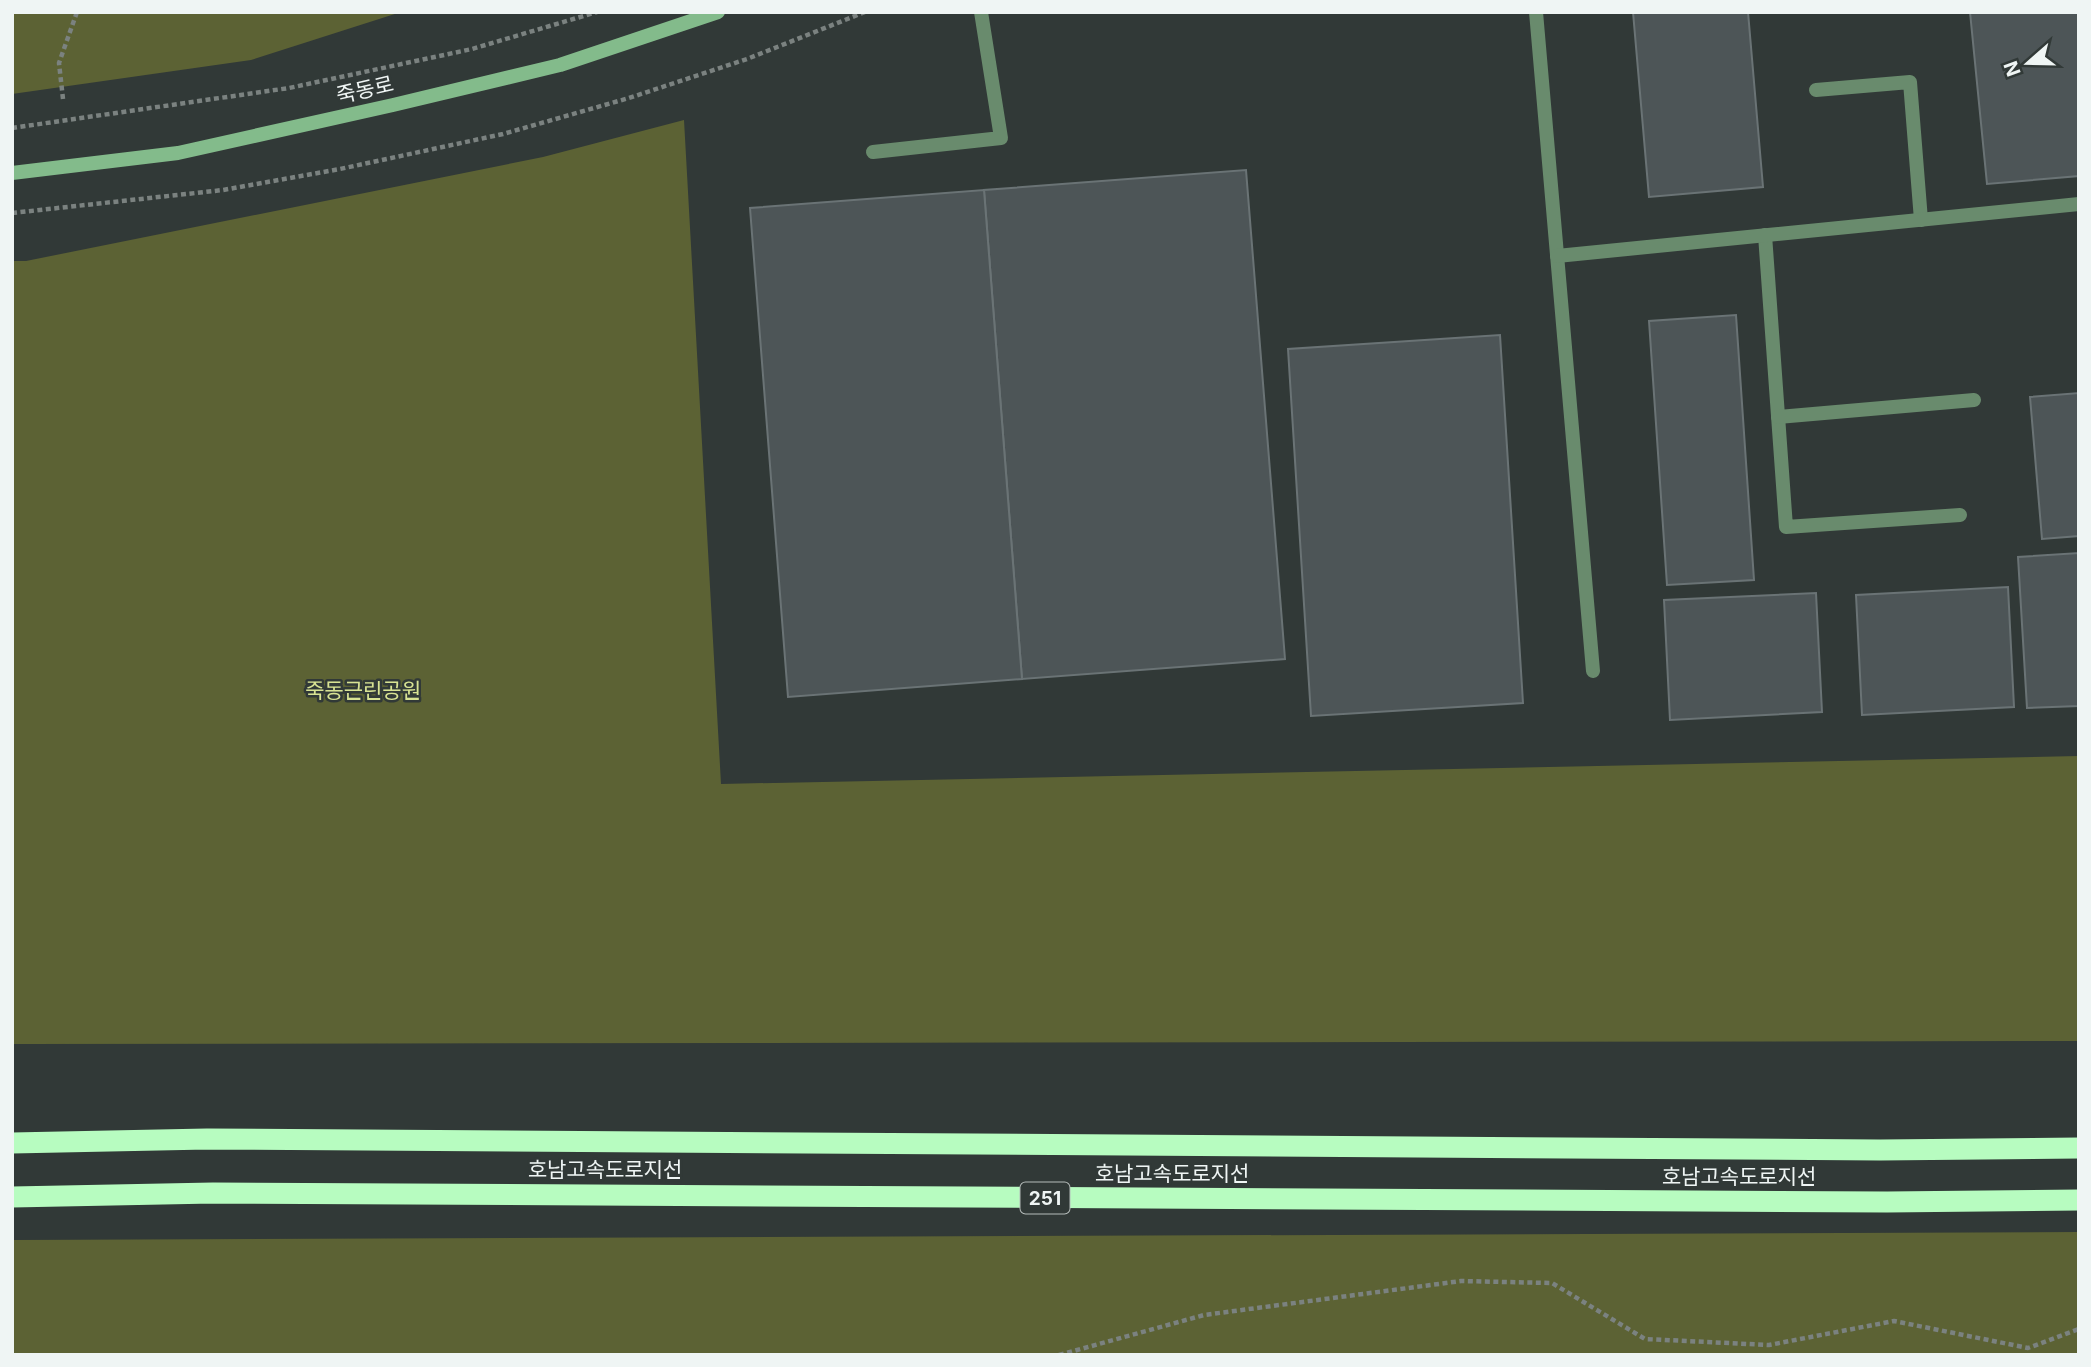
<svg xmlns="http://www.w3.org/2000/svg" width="2091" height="1367" viewBox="0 0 2091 1367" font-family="Inter,'Noto Sans KR',sans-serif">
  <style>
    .green { fill: #5c6234 }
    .building { fill: #4d5557; stroke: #6a7375; stroke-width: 2 }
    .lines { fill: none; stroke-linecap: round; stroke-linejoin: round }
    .path { stroke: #7b8280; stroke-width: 4.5; stroke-dasharray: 5 3.5; stroke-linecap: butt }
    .lane { stroke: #698b6d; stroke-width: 14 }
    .street { stroke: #698b6d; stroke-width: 14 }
    .secondary { stroke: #83bb8b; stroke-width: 14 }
    .highway { stroke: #b7fcc0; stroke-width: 21 }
    .labels { text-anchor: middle; stroke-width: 5; stroke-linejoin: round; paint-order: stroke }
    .shield { fill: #313937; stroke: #b6bdbb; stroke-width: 2 }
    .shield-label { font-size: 19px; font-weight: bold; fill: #eff5f4 }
    .street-label { font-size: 21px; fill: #eff5f4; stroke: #313937 }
    .park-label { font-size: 21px; fill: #d8e393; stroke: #313937 }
  </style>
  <rect width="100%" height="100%" fill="#313937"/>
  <g class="green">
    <path d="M 12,12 L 401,12 L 251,60 L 12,94 Z"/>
    <path d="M 684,120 L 721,784 L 2079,756 L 2079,1041 L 12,1044 L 12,261 L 26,261 L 543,157 Z"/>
    <path d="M 2079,1232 L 2079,1355 L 12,1355 L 12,1240 Z"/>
  </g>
  <g class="building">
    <path d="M 1633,12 L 1748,12 L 1763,187 L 1649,197 Z"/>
    <path d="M 1970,12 L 2079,12 L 2079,176 L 1987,184 Z"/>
    <path d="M 1246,170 L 1285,659 L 1022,679 L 984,190 Z"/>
    <path d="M 984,190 L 1022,679 L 788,697 L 750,208 Z"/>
    <path d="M 1736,315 L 1754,580 L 1667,585 L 1649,321 Z"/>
    <path d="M 1500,335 L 1523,703 L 1311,716 L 1288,349 Z"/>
    <path d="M 2079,393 L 2079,536 L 2042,539 L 2030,397 Z"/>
    <path d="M 2079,553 L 2079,706 L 2027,708 L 2018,557 Z"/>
    <path d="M 2008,587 L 2014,707 L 1862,715 L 1856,595 Z"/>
    <path d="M 1816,593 L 1822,712 L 1670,720 L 1664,600 Z"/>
  </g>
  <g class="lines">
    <g class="path">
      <path d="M 63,99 L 59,63 L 77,12"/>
      <path d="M 12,128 L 289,88 L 472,49 L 597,12"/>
      <path d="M 12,213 L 223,190 L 340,169 L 503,134 L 629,98 L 747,59 L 865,12"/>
      <path d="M 1059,1355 L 1204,1315 L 1461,1281 L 1552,1283 L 1645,1339 L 1769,1345 L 1894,1321 L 2028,1348 L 2079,1329"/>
    </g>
    <g class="lane">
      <path d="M 1816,90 L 1910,82 L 1921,220"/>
      <path d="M 873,152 L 1001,138 L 981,12"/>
      <path d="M 1765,235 L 1786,527 L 1960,515"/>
      <path d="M 1778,417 L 1974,400"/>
    </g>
    <g class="street">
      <path d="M 1536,12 L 1593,671"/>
      <path d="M 1557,256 L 2079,204"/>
    </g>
    <path class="secondary" d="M 12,173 L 178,153 L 393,105 L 560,65 L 718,12"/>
    <g class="highway">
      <path d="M 12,1143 L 207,1139 L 1880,1150 L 2079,1148"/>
      <path d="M 12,1197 L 213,1193 L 1887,1202 L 2079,1200"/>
    </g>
  </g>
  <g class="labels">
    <rect class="shield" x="1020.5" y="1182.5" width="49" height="31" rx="5"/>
    <g class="shield-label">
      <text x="1045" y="1205">251</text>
    </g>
    <g class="street-label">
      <text transform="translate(365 90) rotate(-13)" y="7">죽동로</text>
      <text x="605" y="1177">호남고속도로지선</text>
      <text x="1172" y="1181">호남고속도로지선</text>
      <text x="1739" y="1184">호남고속도로지선</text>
    </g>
    <g class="park-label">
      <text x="363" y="698">죽동근린공원</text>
    </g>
  </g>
  <rect width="2091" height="1367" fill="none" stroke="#eff5f4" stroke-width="28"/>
  <g transform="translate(2028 63) rotate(250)" stroke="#313937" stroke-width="5" paint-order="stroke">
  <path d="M0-5L12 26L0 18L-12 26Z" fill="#eff5f4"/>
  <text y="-10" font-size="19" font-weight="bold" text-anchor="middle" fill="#eff5f4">N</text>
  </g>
</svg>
